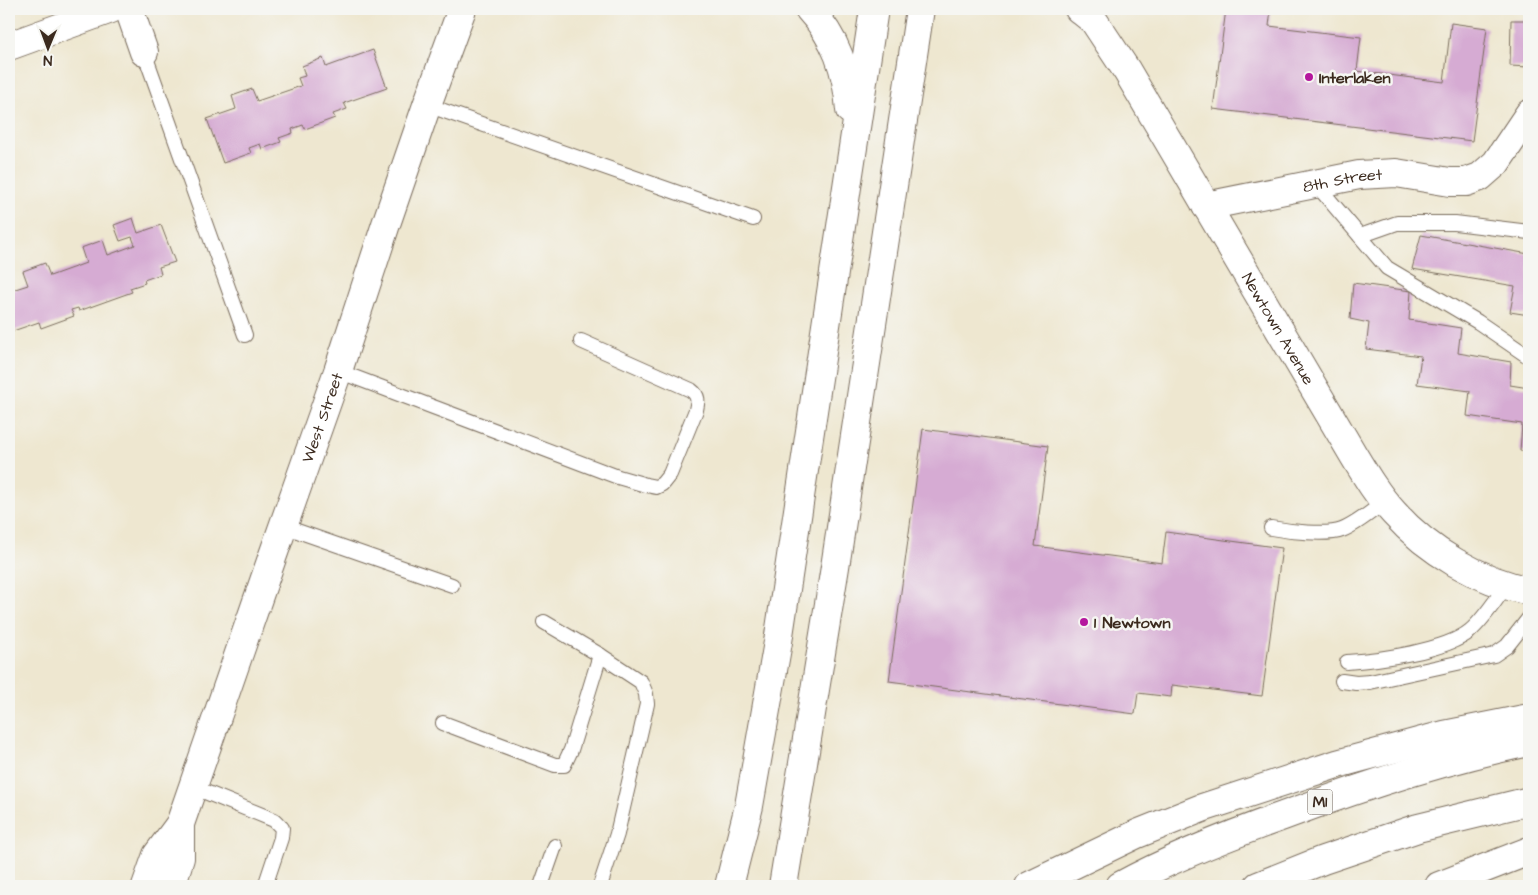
<svg xmlns="http://www.w3.org/2000/svg" width="1538" height="895" viewBox="0 0 1538 895" font-family="'Architects Daughter',sans-serif">
  <style>
    .building { fill: #d6abd3 }
    .lines { fill: none; stroke-linecap: round; stroke-linejoin: round }
    .lane-casing { stroke: #7a6c5c; stroke-width: 16 }
    .street-casing { stroke: #7a6c5c; stroke-width: 30 }
    .secondary-casing { stroke: #7a6c5c; stroke-width: 30 }
    .highway-casing { stroke: #7a6c5c; stroke-width: 30 }
    .lane { stroke: #fff; stroke-width: 14 }
    .street { stroke: #fff; stroke-width: 28 }
    .secondary { stroke: #fff; stroke-width: 28 }
    .highway { stroke: #fff; stroke-width: 28 }
    .poi-dot { fill: #b5179e; stroke: #f6f6f2; stroke-width: 2 }
    .labels { text-anchor: middle; stroke-width: 5; stroke-linejoin: round; paint-order: stroke }
    .shield { fill: #f6f6f2; stroke: #73675e; stroke-width: 1 }
    .shield-label { font-size: 15px; font-weight: bold; fill: #3b2a1e }
    .poi-label { font-size: 16px; font-weight: bold; fill: #3b2a1e; stroke: #f6f6f2; text-anchor: start }
    .street-label { font-size: 16px; fill: #3b2a1e; stroke: #f6f6f2 }
  </style>
  <rect width="100%" height="100%" fill="#f6f6f2"/>
  <filter id="ink" filterUnits="userSpaceOnUse"><feTurbulence type="fractalNoise" baseFrequency=".02" numOctaves="2"/><feDisplacementMap in="SourceGraphic" scale="10" xChannelSelector="R" yChannelSelector="G"/><feConvolveMatrix kernelMatrix="1 2 1 2 8 2 1 2 1" color-interpolation-filters="sRGB"/></filter>
  <filter id="wash" filterUnits="userSpaceOnUse"><feTurbulence type="fractalNoise" baseFrequency=".0096" numOctaves="4" result="noise"/><feDisplacementMap in="SourceGraphic" scale="20" xChannelSelector="R" yChannelSelector="G"/><feGaussianBlur stdDeviation="1.12" result="paint"/><feColorMatrix in="noise" values="0 0 0 0 0 0 0 0 0 0 0 0 0 0 0 0 0 1.4 0 .05"/><feComposite in="paint" operator="in"/></filter>
  <g filter="url(#wash)">
    <rect width="100%" height="100%" fill="#eee7d0"/>
    <g id="blocks">
      <g class="building">
        <path d="M 1226,9 L 1271,9 L 1269,26 L 1361,37 L 1357,71 L 1444,82 L 1451,23 L 1487,28 L 1472,141 L 1213,109 Z"/>
        <path d="M 1511,20 L 1529,20 L 1529,67 L 1510,66 Z"/>
        <path d="M 373,50 L 387,88 L 344,103 L 347,109 L 333,114 L 335,118 L 305,129 L 303,125 L 292,129 L 293,133 L 279,138 L 281,142 L 262,149 L 260,144 L 249,148 L 251,153 L 223,163 L 207,119 L 236,109 L 232,96 L 252,89 L 257,101 L 301,86 L 298,78 L 305,76 L 302,66 L 323,58 L 326,67 Z"/>
        <path d="M 133,218 L 138,233 L 161,225 L 175,262 L 159,267 L 161,274 L 144,280 L 145,283 L 130,288 L 132,292 L 79,311 L 78,308 L 71,310 L 74,316 L 41,328 L 39,322 L 10,332 L 9,291 L 28,285 L 23,271 L 45,263 L 50,276 L 86,263 L 81,248 L 103,240 L 108,255 L 135,245 L 132,237 L 120,241 L 114,225 Z"/>
        <path d="M 1421,235 L 1529,254 L 1529,315 L 1510,312 L 1515,286 L 1412,269 Z"/>
        <path d="M 1353,283 L 1411,291 L 1409,320 L 1461,328 L 1458,353 L 1511,362 L 1510,385 L 1529,388 L 1529,452 L 1520,451 L 1522,424 L 1467,416 L 1470,391 L 1417,384 L 1421,356 L 1366,349 L 1369,323 L 1350,319 Z"/>
        <path d="M 923,429 L 1048,446 L 1035,546 L 1162,563 L 1166,532 L 1282,548 L 1262,696 L 1172,685 L 1171,697 L 1138,693 L 1135,714 L 889,681 Z"/>
      </g>
    </g>
  </g>
  <g filter="url(#ink)">
    <use href="#blocks" fill-opacity="0" stroke="#7a6c5c" stroke-width="1"/>
    <g class="lines">
      <g class="lane-casing">
        <g id="lane">
          <path d="M 144,52 L 245,335"/>
          <path d="M 427,105 L 753,219"/>
          <path d="M 1315,183 L 1387,268 L 1478,322 L 1529,357"/>
          <path d="M 1360,236 L 1397,223 L 1455,223 L 1529,232"/>
          <path d="M 338,371 L 618,477 L 646,485 L 656,487 L 662,484 L 670,474 L 696,410 C 698,401 699,396 691,390 L 581,341"/>
          <path d="M 283,526 L 452,585"/>
          <path d="M 1271,528 C 1287,531 1327,536 1342,530 C 1357,524 1371,512 1384,502"/>
          <path d="M 544,622 L 600,655 L 641,682 L 646,694 L 647,704 L 617,834 L 600,886"/>
          <path d="M 1347,662 C 1378,660 1446,651 1470,631 C 1484,619 1495,601 1506,586"/>
          <path d="M 1342,681 L 1356,683 L 1370,682 L 1494,655 L 1507,646 L 1529,618"/>
          <path d="M 443,723 L 555,765 L 564,765 L 571,750 L 600,655"/>
          <path d="M 193,787 L 274,820 L 282,828 L 281,838 L 265,886"/>
          <path d="M 541,886 L 555,846"/>
        </g>
      </g>
      <g class="street-casing">
        <g id="street">
          <path d="M 129,9 L 144,52"/>
          <path id="s1" d="M 1206,206 L 1359,175 L 1396,173 L 1450,182 L 1466,182 L 1480,177 L 1496,163 L 1529,114"/>
        </g>
      </g>
      <g class="secondary-casing">
        <g id="secondary">
          <path id="s2" d="M 1079,9 L 1094,21 L 1127,71 L 1354,456 C 1366,476 1378,496 1394,513 C 1429,552 1478,580 1529,591"/>
          <path d="M 9,46 L 111,9"/>
          <path id="s3" d="M 146,886 L 157,855 L 180,824 L 272,558 L 338,371 L 386,224 L 427,105 L 462,9"/>
          <path d="M 171,886 L 180,858 L 180,824"/>
        </g>
      </g>
      <g class="highway-casing">
        <g id="highway">
          <path d="M 809,9 C 836,38 847,70 850,110"/>
          <path d="M 729,886 L 749,806 L 778,642 L 874,9"/>
          <path d="M 783,886 L 835,567 L 920,9"/>
          <path d="M 1029,886 L 1137,834 L 1202,808 L 1337,764 L 1444,735 L 1529,718"/>
          <path d="M 1120,886 C 1171,858 1227,836 1283,816 C 1363,786 1445,759 1529,742"/>
          <path d="M 1258,886 L 1323,860 L 1418,828 L 1529,801"/>
          <path d="M 1439,886 L 1529,851"/>
        </g>
      </g>
      <use href="#lane" class="lane"/>
      <use href="#street" class="street"/>
      <use href="#secondary" class="secondary"/>
      <use href="#highway" class="highway"/>
    </g>
  </g>
  <g class="poi-dot">
    <circle cx="1309" cy="77" r="5"/>
    <circle cx="1084" cy="622" r="5"/>
  </g>
  <g class="labels">
    <rect class="shield" x="1307.5" y="789.5" width="25" height="25" rx="4"/>
    <g class="shield-label">
      <text x="1320" y="807">M1</text>
    </g>
    <g class="poi-label">
      <text x="1319" y="83">Interlaken</text>
      <text x="1094" y="628">1 Newtown</text>
    </g>
    <g class="street-label">
      <text dy="6" stroke="none"><textPath href="#s1" startOffset="139">8th Street</textPath></text>
      <text dy="6" stroke="none"><textPath href="#s2" startOffset="378">Newtown Avenue</textPath></text>
      <text dy="6" stroke="none"><textPath href="#s3" startOffset="502">West Street</textPath></text>
    </g>
  </g>
  <rect width="1538" height="895" fill="none" stroke="#f6f6f2" stroke-width="30"/>
  <g transform="translate(48 48) rotate(181)" stroke="#f6f6f2" stroke-width="4" paint-order="stroke">
  <path d="M0-4L9 19L0 12L-9 19Z" fill="#3b2a1e"/>
  <text y="-8" font-size="14" font-weight="bold" text-anchor="middle" fill="#3b2a1e">N</text>
  </g>
</svg>
